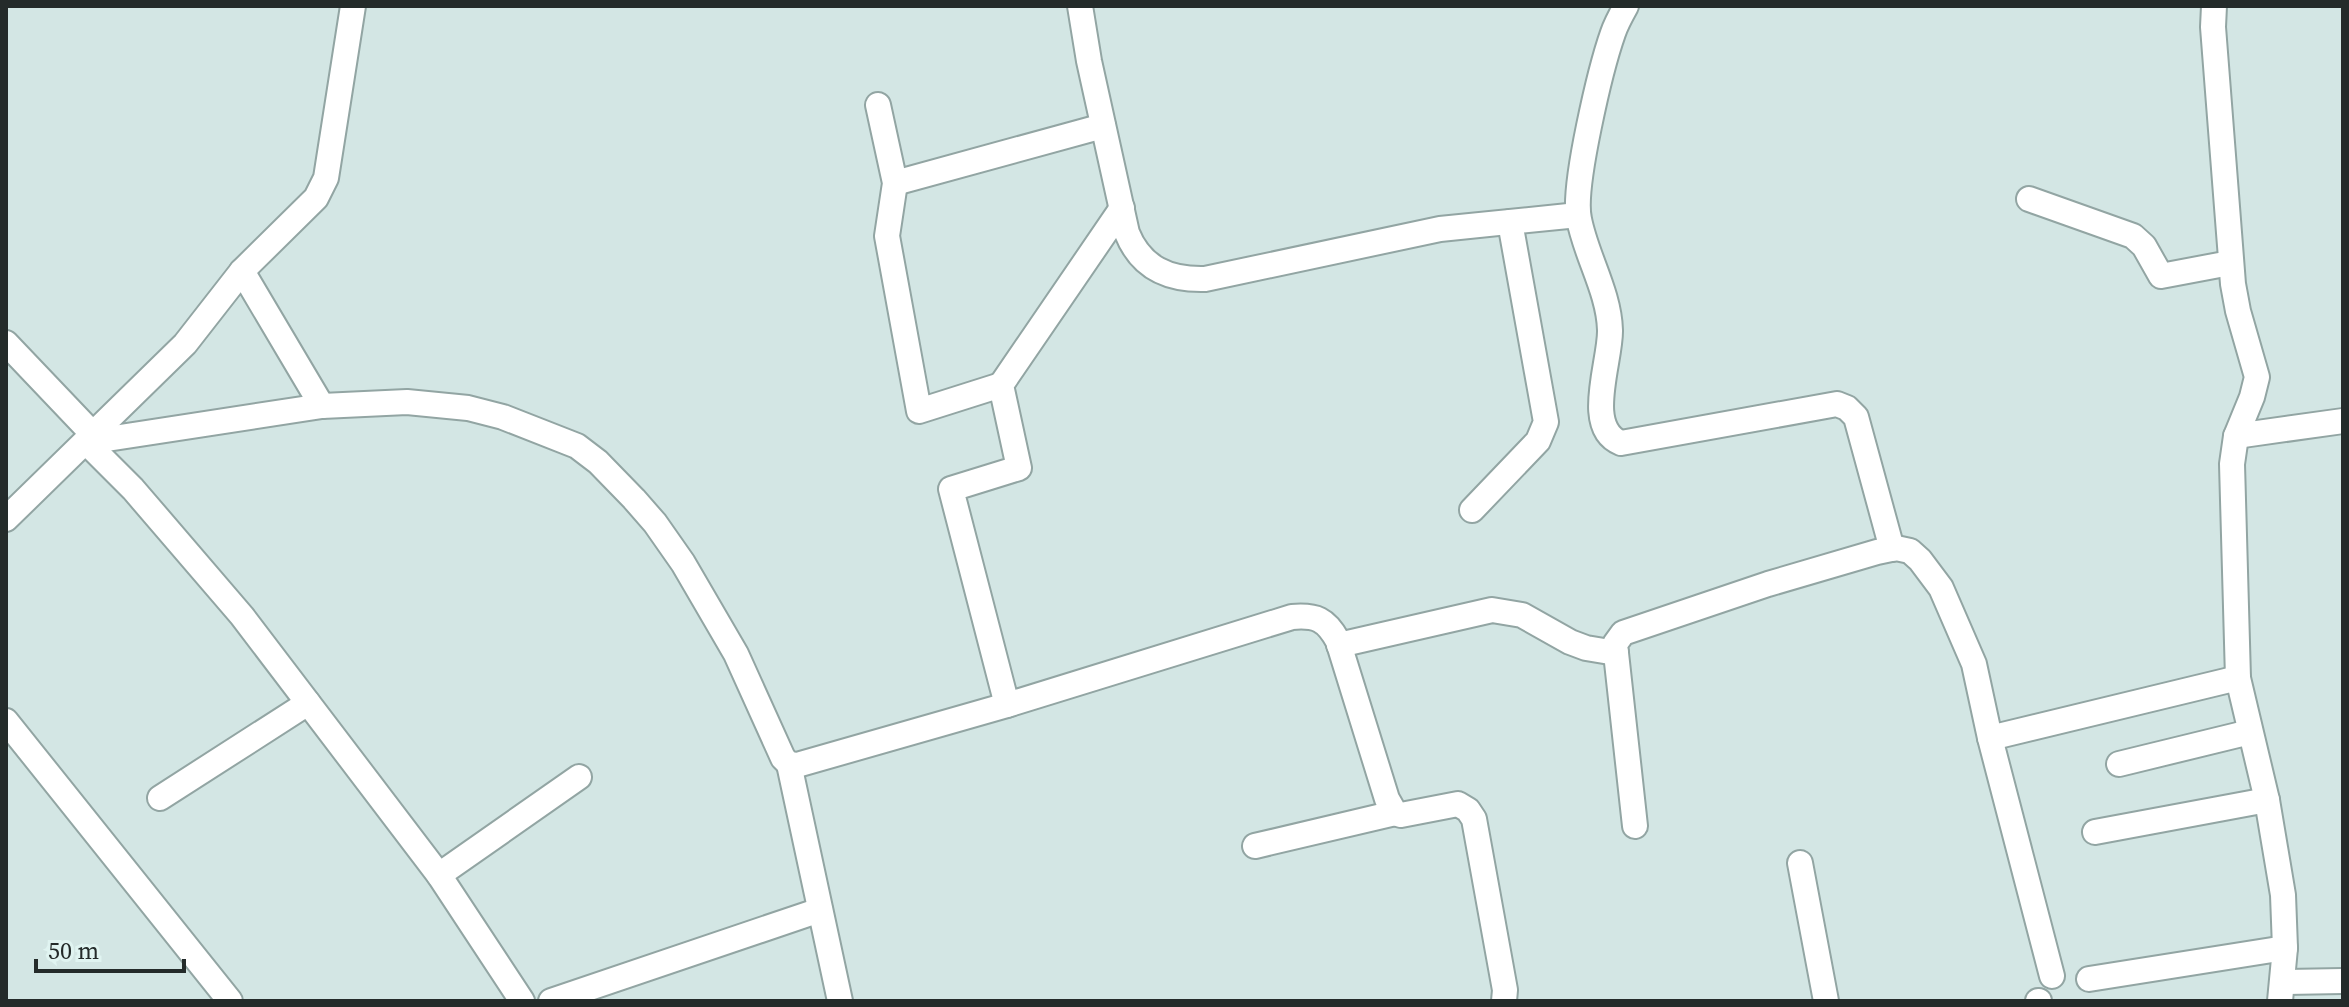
<svg xmlns="http://www.w3.org/2000/svg" width="2349" height="1007" viewBox="0 0 2349 1007" font-family="'Source Serif 4',serif">
  <style>
    .lines { fill: none; stroke-linecap: round; stroke-linejoin: round }
    .street-casing { stroke: #92a5a3; stroke-width: 28 }
    .street { stroke: #fff; stroke-width: 24 }
  </style>
  <rect width="100%" height="100%" fill="#d3e6e4"/>
  <g class="lines">
    <g class="street-casing">
      <g id="street">
        <path d="M 1080,6 L 1089,61 L 1127,233 C 1141,268 1169,280 1205,279 L 1440,229 L 1578,215"/>
        <path d="M 1626,6 C 1621,15 1616,24 1613,33 C 1601,67 1572,187 1579,219 C 1586,256 1609,292 1610,330 C 1611,361 1583,428 1621,443 L 1837,404 L 1847,408 L 1856,417 L 1892,549"/>
        <path d="M 2214,6 L 2213,27 L 2233,284 L 2238,311 L 2257,377 L 2252,397 L 2236,436 L 2232,464 L 2238,678 L 2267,800 L 2283,895 L 2285,948 L 2280,1001"/>
        <path d="M 878,105 L 895,183 L 887,236 L 919,411 L 1001,385"/>
        <path d="M 895,183 L 1103,126"/>
        <path d="M 2029,199 L 2133,236 L 2144,246 L 2161,276 L 2230,263"/>
        <path d="M 242,271 L 322,406"/>
        <path d="M 6,343 L 86,427 L 95,434 L 107,439 L 322,406 L 407,402 L 468,408 L 503,417 L 577,446 L 598,462 L 634,499 L 655,523 L 683,563 L 736,654 L 783,758 L 789,764 L 797,765 L 1007,705 L 1292,617 C 1316,615 1326,619 1338,641 L 1387,799 L 1395,813 L 1401,815 L 1458,804 L 1468,810 L 1474,819 L 1505,990 L 1504,1001"/>
        <path d="M 2236,436 L 2343,421"/>
        <path d="M 87,443 L 133,489 L 242,616 L 439,875 L 522,1001"/>
        <path d="M 1472,510 L 1538,441 L 1546,422 L 1510,222"/>
        <path d="M 6,519 L 185,344 L 242,271 L 316,198 L 326,178 L 353,6"/>
        <path d="M 1339,645 L 1492,610 L 1522,615 L 1570,642 L 1586,648 L 1616,653"/>
        <path d="M 1007,705 L 951,489 L 1019,468 L 1001,385 L 1122,208"/>
        <path d="M 6,721 L 230,1001"/>
        <path d="M 1990,738 L 2238,678"/>
        <path d="M 789,764 L 840,1001"/>
        <path d="M 2119,764 L 2250,732"/>
        <path d="M 160,798 L 308,703"/>
        <path d="M 1635,826 L 1615,644 L 1623,633 L 1768,584 L 1877,552 L 1896,548 L 1910,551 L 1920,560 L 1941,588 L 1974,664 L 1990,738 L 2052,976"/>
        <path d="M 2095,832 L 2267,800"/>
        <path d="M 1255,846 L 1395,813"/>
        <path d="M 1800,863 L 1826,1001"/>
        <path d="M 439,875 L 579,777"/>
        <path d="M 2089,979 L 2285,948"/>
        <path d="M 2283,982 L 2343,981"/>
        <path d="M 551,1001 L 820,910"/>
        <path d="M 2038,1001 L 2039,1001"/>
      </g>
    </g>
    <use href="#street" class="street"/>
  </g>
  <rect width="2349" height="1007" fill="none" stroke="#242b2a" stroke-width="16"/>
  <path d="M36 959v12h148v-12" fill="none" stroke="#242b2a" stroke-width="4"/>
  <text x="48" y="959" font-size="24" fill="#242b2a" stroke="#e0f4f1" stroke-width="6" paint-order="stroke">50 m</text>
</svg>
